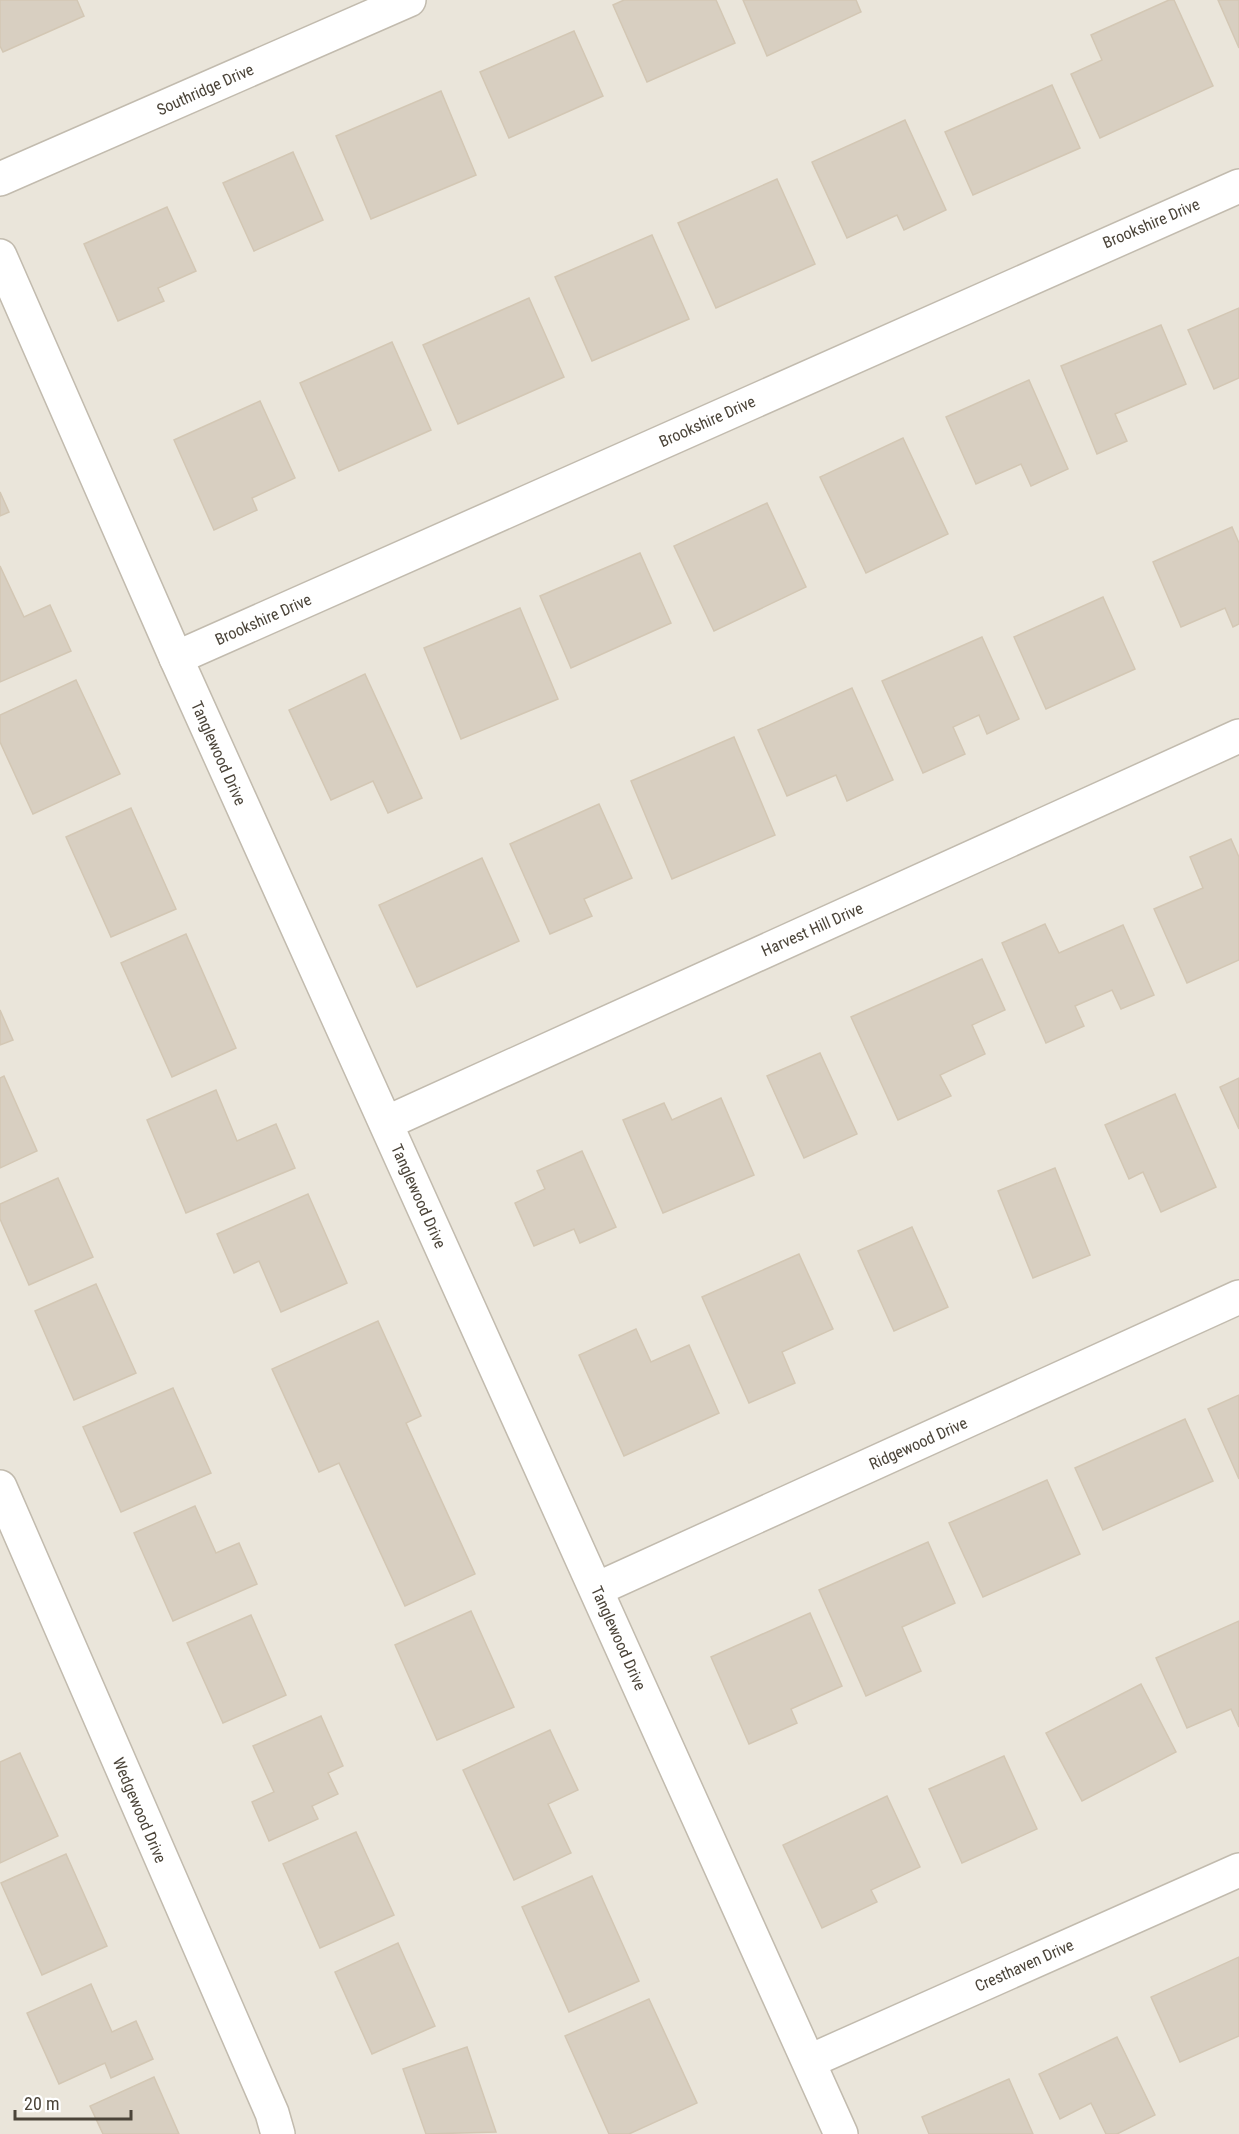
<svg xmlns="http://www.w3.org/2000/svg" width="1239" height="2134" viewBox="0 0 1239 2134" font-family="'Roboto Condensed',sans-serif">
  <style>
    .residential { fill: #eae5da }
    .building { fill: #d8cfc1; stroke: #d3c7b4; stroke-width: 1.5 }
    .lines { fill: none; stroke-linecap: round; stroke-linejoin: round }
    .street-casing { stroke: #c2bbae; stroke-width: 36 }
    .street { stroke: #fff; stroke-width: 33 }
    .labels { text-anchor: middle; stroke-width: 4.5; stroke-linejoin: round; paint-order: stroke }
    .street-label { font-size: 16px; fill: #4b4439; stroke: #fff }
  </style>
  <rect width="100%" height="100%" fill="#f6f3ec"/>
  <rect class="residential" x="0" y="0" width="1239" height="2134"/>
  <g class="building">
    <path d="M 0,0 L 77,0 L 84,16 L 3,52 L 0,46 Z"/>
    <path d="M 624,0 L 716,0 L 735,43 L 647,82 L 613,5 Z"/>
    <path d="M 743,0 L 856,0 L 861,12 L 767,56 Z"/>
    <path d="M 1169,0 L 1174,0 L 1213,86 L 1100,138 L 1071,74 L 1102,60 L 1091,35 Z"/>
    <path d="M 1218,0 L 1239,0 L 1239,48 Z"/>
    <path d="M 574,31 L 603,96 L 509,138 L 480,72 Z"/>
    <path d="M 1052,85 L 1080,148 L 973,195 L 945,132 Z"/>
    <path d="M 441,91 L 476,175 L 371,219 L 336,136 Z"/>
    <path d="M 905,120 L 946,210 L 904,230 L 897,215 L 847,238 L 812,162 Z"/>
    <path d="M 293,152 L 323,220 L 254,251 L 223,183 Z"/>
    <path d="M 777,179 L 815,264 L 716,308 L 678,223 Z"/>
    <path d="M 167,207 L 196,271 L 158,288 L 164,301 L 118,321 L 84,244 Z"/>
    <path d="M 652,235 L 689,319 L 592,361 L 555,277 Z"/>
    <path d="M 529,298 L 564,377 L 458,424 L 423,345 Z"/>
    <path d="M 1239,308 L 1239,378 L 1214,389 L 1188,330 Z"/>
    <path d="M 1161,325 L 1186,384 L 1115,414 L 1127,441 L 1097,454 L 1061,366 Z"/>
    <path d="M 392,342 L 431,430 L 339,471 L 300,383 Z"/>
    <path d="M 1029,380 L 1068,469 L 1031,486 L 1021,464 L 976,484 L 946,417 Z"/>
    <path d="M 260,401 L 295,478 L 252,498 L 257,510 L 214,530 L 174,440 Z"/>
    <path d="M 903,438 L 948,534 L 866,573 L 820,477 Z"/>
    <path d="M 0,492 L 9,512 L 0,516 Z"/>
    <path d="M 767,503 L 806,587 L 714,631 L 674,546 Z"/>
    <path d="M 1232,527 L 1239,543 L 1239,624 L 1233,627 L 1225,608 L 1181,627 L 1153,562 Z"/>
    <path d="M 640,553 L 671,623 L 571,668 L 540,596 Z"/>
    <path d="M 0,566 L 24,617 L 50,605 L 71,651 L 0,682 Z"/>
    <path d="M 1103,597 L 1135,669 L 1046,709 L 1014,637 Z"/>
    <path d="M 520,608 L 558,699 L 461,739 L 424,648 Z"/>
    <path d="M 982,637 L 1019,719 L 987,734 L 979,715 L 953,727 L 965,754 L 923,773 L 882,681 Z"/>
    <path d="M 365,674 L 422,798 L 388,813 L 373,781 L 331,800 L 289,710 Z"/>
    <path d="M 76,680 L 120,774 L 33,814 L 0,742 L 0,715 Z"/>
    <path d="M 852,688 L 893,780 L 847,801 L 836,775 L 787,796 L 758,730 Z"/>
    <path d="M 734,737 L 775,835 L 672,879 L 631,781 Z"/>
    <path d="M 599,804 L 632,878 L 584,899 L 592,916 L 550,934 L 510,844 Z"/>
    <path d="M 131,808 L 176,909 L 111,937 L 66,837 Z"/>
    <path d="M 1231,839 L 1239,857 L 1239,960 L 1187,983 L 1154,909 L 1203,888 L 1190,857 Z"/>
    <path d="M 482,858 L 519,941 L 417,987 L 379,905 Z"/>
    <path d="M 1045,924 L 1059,953 L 1123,925 L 1154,995 L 1121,1009 L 1112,990 L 1075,1006 L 1084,1026 L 1046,1043 L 1002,943 Z"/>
    <path d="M 186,934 L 236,1048 L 172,1077 L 121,963 Z"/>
    <path d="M 982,959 L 1005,1010 L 972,1025 L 985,1054 L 940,1075 L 951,1096 L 898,1120 L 851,1017 Z"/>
    <path d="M 0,1010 L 13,1040 L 0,1045 Z"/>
    <path d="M 820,1053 L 857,1134 L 804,1158 L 767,1076 Z"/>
    <path d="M 4,1076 L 37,1151 L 0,1168 L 0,1078 Z"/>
    <path d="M 1239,1078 L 1239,1129 L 1220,1087 Z"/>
    <path d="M 216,1090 L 237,1141 L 276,1124 L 295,1168 L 186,1213 L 147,1120 Z"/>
    <path d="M 1175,1094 L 1216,1187 L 1161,1212 L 1143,1172 L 1129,1179 L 1105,1125 Z"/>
    <path d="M 721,1098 L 754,1175 L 663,1213 L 623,1120 L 664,1103 L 672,1120 Z"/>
    <path d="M 582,1151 L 616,1227 L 580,1243 L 574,1229 L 534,1246 L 515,1203 L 545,1189 L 537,1171 Z"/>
    <path d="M 1055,1168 L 1090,1255 L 1033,1278 L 998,1191 Z"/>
    <path d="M 58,1178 L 93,1257 L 29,1285 L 0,1219 L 0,1204 Z"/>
    <path d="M 308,1194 L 347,1283 L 281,1312 L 259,1261 L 234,1273 L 217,1234 Z"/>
    <path d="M 912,1227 L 948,1307 L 894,1331 L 858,1251 Z"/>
    <path d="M 799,1254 L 833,1329 L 782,1352 L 795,1383 L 749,1403 L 702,1297 Z"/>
    <path d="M 96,1284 L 136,1373 L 74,1400 L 35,1311 Z"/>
    <path d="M 378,1321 L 421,1416 L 406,1423 L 475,1574 L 405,1606 L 339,1463 L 319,1472 L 272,1369 Z"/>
    <path d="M 636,1329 L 651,1362 L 689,1345 L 719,1413 L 624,1456 L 579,1355 Z"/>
    <path d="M 173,1388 L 211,1473 L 121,1512 L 83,1427 Z"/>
    <path d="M 1239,1395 L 1239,1479 L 1208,1409 Z"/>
    <path d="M 1185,1419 L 1213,1481 L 1103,1530 L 1075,1468 Z"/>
    <path d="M 1047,1480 L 1080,1554 L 983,1597 L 949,1523 Z"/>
    <path d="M 195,1506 L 216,1553 L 239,1543 L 257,1584 L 173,1621 L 134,1533 Z"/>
    <path d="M 928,1542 L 955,1603 L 902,1627 L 921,1671 L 866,1696 L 819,1590 Z"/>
    <path d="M 471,1611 L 514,1707 L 437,1740 L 395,1645 Z"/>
    <path d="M 810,1613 L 842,1686 L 791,1709 L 797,1723 L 749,1744 L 711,1657 Z"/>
    <path d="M 251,1615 L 286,1695 L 223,1723 L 187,1643 Z"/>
    <path d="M 1239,1621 L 1239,1727 L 1231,1709 L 1187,1728 L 1156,1658 Z"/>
    <path d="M 1141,1684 L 1176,1752 L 1082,1801 L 1046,1733 Z"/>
    <path d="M 321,1716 L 343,1766 L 328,1773 L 338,1794 L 312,1806 L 318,1819 L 269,1841 L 252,1802 L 274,1792 L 253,1746 Z"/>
    <path d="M 550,1730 L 578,1790 L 548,1804 L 571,1853 L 514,1880 L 463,1770 Z"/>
    <path d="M 20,1753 L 58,1836 L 0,1863 L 0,1762 Z"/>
    <path d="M 1004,1756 L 1037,1829 L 962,1863 L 929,1789 Z"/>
    <path d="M 887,1796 L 920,1867 L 871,1890 L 877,1902 L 822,1928 L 783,1845 Z"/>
    <path d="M 356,1832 L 394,1915 L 320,1948 L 283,1864 Z"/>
    <path d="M 66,1854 L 107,1946 L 42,1975 L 1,1883 Z"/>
    <path d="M 592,1876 L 639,1981 L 569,2012 L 522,1907 Z"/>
    <path d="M 398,1943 L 435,2026 L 372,2054 L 335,1972 Z"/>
    <path d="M 1239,1957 L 1239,2036 L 1180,2062 L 1151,1997 Z"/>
    <path d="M 91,1984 L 112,2032 L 136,2021 L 153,2059 L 111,2078 L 105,2063 L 59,2084 L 27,2013 Z"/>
    <path d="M 649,1999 L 697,2103 L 629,2134 L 609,2134 L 565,2036 Z"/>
    <path d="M 1117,2037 L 1155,2115 L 1117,2134 L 1106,2134 L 1091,2103 L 1060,2119 L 1039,2074 Z"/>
    <path d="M 467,2047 L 496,2132 L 426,2134 L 403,2069 Z"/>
    <path d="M 154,2077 L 179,2134 L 103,2134 L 90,2106 Z"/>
    <path d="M 1009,2079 L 1033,2134 L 929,2134 L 922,2117 Z"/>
  </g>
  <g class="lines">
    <g class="street-casing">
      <g id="street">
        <path d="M 0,179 L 409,0"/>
        <path d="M 0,256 L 176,658 L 841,2134"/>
        <path d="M 176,658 L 1239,186"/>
        <path d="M 386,1123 L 1239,736"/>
        <path d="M 0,1487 L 272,2113 L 278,2134"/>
        <path d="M 597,1589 L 1239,1297"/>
        <path d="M 810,2061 L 1239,1870"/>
      </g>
    </g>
    <use href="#street" class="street"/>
  </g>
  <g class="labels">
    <g class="street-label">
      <text transform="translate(205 89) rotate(-24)" y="6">Southridge Drive</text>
      <text transform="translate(1151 223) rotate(-23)" y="6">Brookshire Drive</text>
      <text transform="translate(707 421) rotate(-24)" y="6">Brookshire Drive</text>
      <text transform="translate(263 619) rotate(-24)" y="6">Brookshire Drive</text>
      <text transform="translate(219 753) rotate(66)" y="6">Tanglewood Drive</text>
      <text transform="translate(812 929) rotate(-24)" y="6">Harvest Hill Drive</text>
      <text transform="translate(419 1196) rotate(66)" y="6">Tanglewood Drive</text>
      <text transform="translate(918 1443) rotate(-24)" y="6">Ridgewood Drive</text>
      <text transform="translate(619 1638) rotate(66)" y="6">Tanglewood Drive</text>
      <text transform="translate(140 1810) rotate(67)" y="6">Wedgewood Drive</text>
      <text transform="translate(1024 1965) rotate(-24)" y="6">Cresthaven Drive</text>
    </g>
  </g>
  <path d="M15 2110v9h116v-9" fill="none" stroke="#4b4439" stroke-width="3"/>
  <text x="24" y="2110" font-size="18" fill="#4b4439" stroke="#ffffff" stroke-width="4.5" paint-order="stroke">20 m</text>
</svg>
